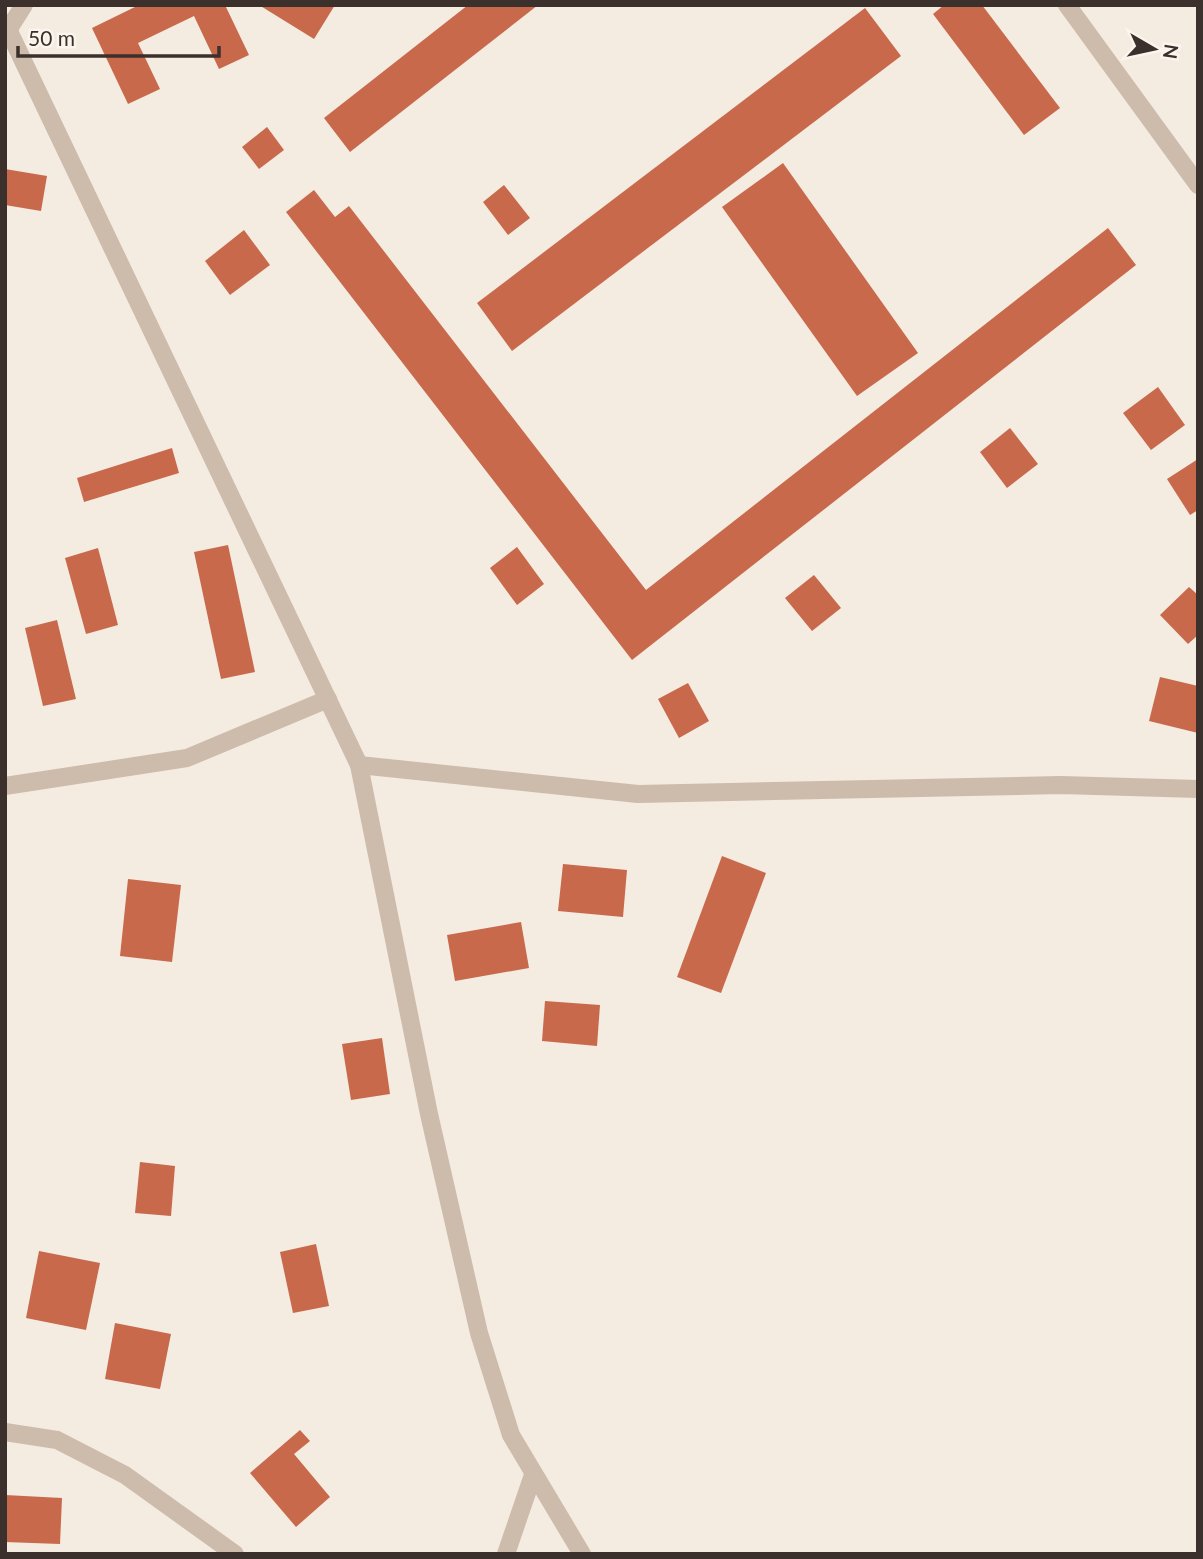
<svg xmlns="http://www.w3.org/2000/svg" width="1203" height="1559" viewBox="0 0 1203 1559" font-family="Lato,sans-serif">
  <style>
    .building { fill: #c8694b }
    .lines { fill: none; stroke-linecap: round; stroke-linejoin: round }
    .minor { stroke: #cdbbac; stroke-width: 18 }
  </style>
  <rect width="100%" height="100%" fill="#f4ebe1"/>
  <g class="building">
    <path d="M 139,5 L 225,5 L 249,55 L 219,69 L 194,16 L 138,43 L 160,89 L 128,104 L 92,28 Z"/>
    <path d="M 259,5 L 335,5 L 314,39 Z"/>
    <path d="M 468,5 L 538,5 L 350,152 L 324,118 Z"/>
    <path d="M 944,5 L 982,5 L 1060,108 L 1024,135 L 933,14 Z"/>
    <path d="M 865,8 L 901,56 L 512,351 L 477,303 Z"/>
    <path d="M 267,127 L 284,150 L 259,169 L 242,147 Z"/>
    <path d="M 783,163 L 918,353 L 857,396 L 722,207 Z"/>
    <path d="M 5,169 L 47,176 L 41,211 L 5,205 Z"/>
    <path d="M 504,185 L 530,218 L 508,235 L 483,202 Z"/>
    <path d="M 314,190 L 335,217 L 349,206 L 646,590 L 1108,228 L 1136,265 L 632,660 L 286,212 Z"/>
    <path d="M 244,230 L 270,265 L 230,295 L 205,261 Z"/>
    <path d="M 1158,387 L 1185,425 L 1151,450 L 1123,413 Z"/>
    <path d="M 1010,428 L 1038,464 L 1007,488 L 980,452 Z"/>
    <path d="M 172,448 L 179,473 L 84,502 L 77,478 Z"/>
    <path d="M 1198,459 L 1198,510 L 1190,515 L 1167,479 Z"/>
    <path d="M 228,545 L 255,672 L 221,679 L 194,552 Z"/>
    <path d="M 517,547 L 544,584 L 517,605 L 490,568 Z"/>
    <path d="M 98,548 L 118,625 L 86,634 L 65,558 Z"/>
    <path d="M 814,575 L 841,608 L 812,631 L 785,598 Z"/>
    <path d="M 1189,587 L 1198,595 L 1198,635 L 1188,644 L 1160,615 Z"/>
    <path d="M 57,620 L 76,699 L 43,706 L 25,628 Z"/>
    <path d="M 1160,677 L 1198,686 L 1198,733 L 1149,721 Z"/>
    <path d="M 688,683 L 709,721 L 679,738 L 658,699 Z"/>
    <path d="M 722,856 L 766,873 L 721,993 L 677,977 Z"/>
    <path d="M 563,864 L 627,870 L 623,917 L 558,911 Z"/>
    <path d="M 128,879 L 181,885 L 172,962 L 120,956 Z"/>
    <path d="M 521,922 L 529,968 L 455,981 L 447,935 Z"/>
    <path d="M 545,1001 L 600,1005 L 597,1046 L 542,1041 Z"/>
    <path d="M 382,1038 L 390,1094 L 351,1100 L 342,1044 Z"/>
    <path d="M 140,1162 L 175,1166 L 171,1216 L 135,1213 Z"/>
    <path d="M 316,1244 L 329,1306 L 293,1313 L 280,1252 Z"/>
    <path d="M 39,1251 L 100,1263 L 86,1330 L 26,1318 Z"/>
    <path d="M 115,1323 L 171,1334 L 160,1389 L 105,1379 Z"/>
    <path d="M 300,1430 L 310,1441 L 294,1454 L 330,1497 L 296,1527 L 250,1473 Z"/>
    <path d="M 5,1495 L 62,1498 L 60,1544 L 5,1542 Z"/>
  </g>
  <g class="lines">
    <g class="minor">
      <path d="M 1067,5 L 1198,185"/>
      <path d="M 5,23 L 359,765 L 429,1114 L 479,1333 L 511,1435 L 582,1554"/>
      <path d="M 5,35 L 24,5"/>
      <path d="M 359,765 L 638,794 L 1061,785 L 1198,789"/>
      <path d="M 5,786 L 187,758 L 328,699"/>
      <path d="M 5,1432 L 57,1440 L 125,1475 L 235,1554"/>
      <path d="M 506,1554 L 533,1475"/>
    </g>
  </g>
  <rect width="1203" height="1559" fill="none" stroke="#3b302b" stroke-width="14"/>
  <g transform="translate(1154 49) rotate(99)" stroke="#fbf5ee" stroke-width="5" paint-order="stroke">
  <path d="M0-5L12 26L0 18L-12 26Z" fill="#3b302b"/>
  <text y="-10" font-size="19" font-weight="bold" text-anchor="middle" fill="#3b302b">N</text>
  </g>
  <path d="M18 46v10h201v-10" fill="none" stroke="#3b302b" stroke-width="3.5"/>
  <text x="28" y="46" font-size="21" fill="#3b302b" stroke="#fbf5ee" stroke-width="5" paint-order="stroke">50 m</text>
</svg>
